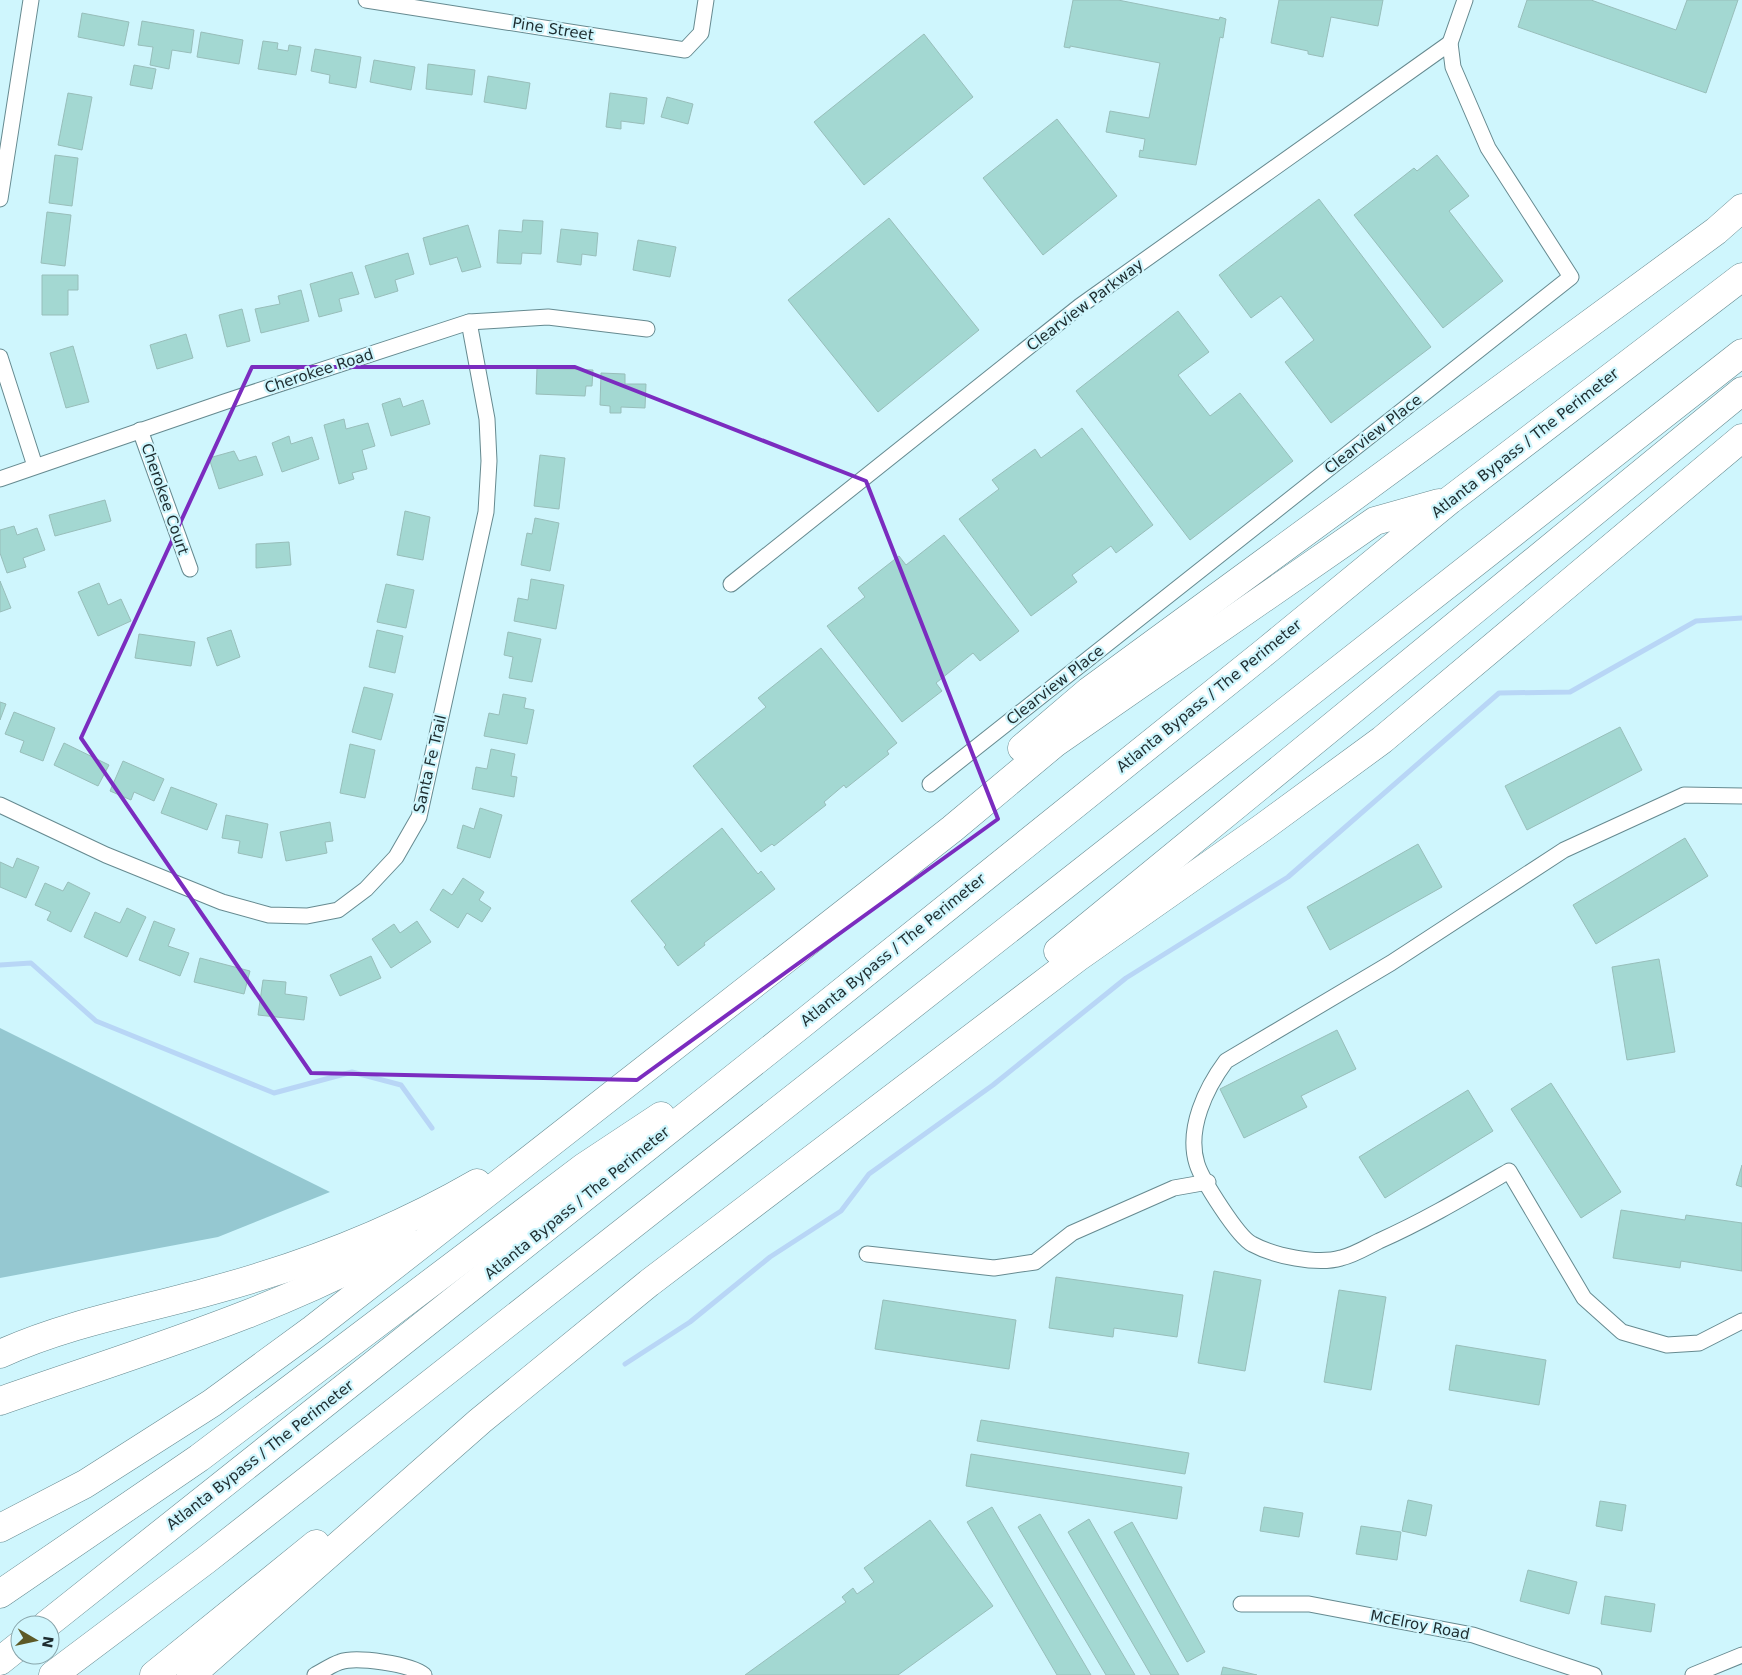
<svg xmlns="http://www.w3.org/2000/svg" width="1742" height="1675" viewBox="0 0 1742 1675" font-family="'DejaVu Sans',sans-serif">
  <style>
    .forest { fill: #95c8d1 }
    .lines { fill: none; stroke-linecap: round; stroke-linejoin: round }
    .stream { stroke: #b8d6f6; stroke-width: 5 }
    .building { fill: #a3d8d2; stroke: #98beba }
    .minor-casing { stroke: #668a90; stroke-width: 17 }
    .motorway-casing { stroke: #668a90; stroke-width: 29 }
    .minor { stroke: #fff; stroke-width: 15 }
    .motorway { stroke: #fff; stroke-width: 28 }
    .marked { fill: none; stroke: #7b2cbf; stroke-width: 4; stroke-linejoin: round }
    .labels { text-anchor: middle; stroke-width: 4.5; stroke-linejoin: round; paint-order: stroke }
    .street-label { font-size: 15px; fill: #1d2c2f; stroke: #cff6fd }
  </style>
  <rect width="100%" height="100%" fill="#cff6fd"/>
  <path class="forest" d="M 0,1028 L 330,1192 L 218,1237 L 0,1278 Z"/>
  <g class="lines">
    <g class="stream">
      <path d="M 0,965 L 31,963 L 96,1021 L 274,1093 L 352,1072 L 401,1085 L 432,1128"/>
      <path d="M 625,1364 L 690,1322 L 770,1257 L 841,1211 L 869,1174 L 993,1085 L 1126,978 L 1288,877 L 1499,693 L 1570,692 L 1696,621 L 1742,618"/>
    </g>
  </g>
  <g class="building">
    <path d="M 1073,0 L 1118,0 L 1219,20 L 1220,17 L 1226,19 L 1223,38 L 1220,37 L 1196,165 L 1139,157 L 1140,150 L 1143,151 L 1145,139 L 1106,132 L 1110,111 L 1149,118 L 1160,63 L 1070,46 L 1070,48 L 1064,47 Z"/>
    <path d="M 1279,0 L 1383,0 L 1378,26 L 1331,17 L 1323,57 L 1308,54 L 1308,51 L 1271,43 Z"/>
    <path d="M 1527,0 L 1591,0 L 1676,30 L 1687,0 L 1738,0 L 1706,93 L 1518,27 Z"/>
    <path d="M 82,13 L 129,22 L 124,46 L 78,37 Z"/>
    <path d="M 142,21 L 194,30 L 191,53 L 172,50 L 169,69 L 150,65 L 153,47 L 138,45 Z"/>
    <path d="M 201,32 L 243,40 L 239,64 L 197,57 Z"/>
    <path d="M 924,34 L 973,97 L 864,185 L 814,122 Z"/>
    <path d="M 263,41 L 278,43 L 277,49 L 288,51 L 289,45 L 301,47 L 296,75 L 258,69 Z"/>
    <path d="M 315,49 L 361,57 L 356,88 L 329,83 L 330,75 L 311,71 Z"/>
    <path d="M 374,60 L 415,67 L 411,90 L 370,82 Z"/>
    <path d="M 428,64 L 475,70 L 472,95 L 426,89 Z"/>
    <path d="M 134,65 L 156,69 L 152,89 L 130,85 Z"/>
    <path d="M 488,76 L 530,83 L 526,109 L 484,102 Z"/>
    <path d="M 68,93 L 92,97 L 82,150 L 58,145 Z"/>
    <path d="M 610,93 L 647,98 L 644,124 L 621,121 L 621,129 L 606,127 Z"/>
    <path d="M 667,97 L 693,104 L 688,124 L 661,117 Z"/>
    <path d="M 1057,119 L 1117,196 L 1043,255 L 983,178 Z"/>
    <path d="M 55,155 L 78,158 L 72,206 L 49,203 Z"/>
    <path d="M 1437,155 L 1469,196 L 1449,211 L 1503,281 L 1443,328 L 1354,215 L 1414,168 L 1417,171 Z"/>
    <path d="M 1319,199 L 1431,347 L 1331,423 L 1285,362 L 1314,340 L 1281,296 L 1251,318 L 1219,275 Z"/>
    <path d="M 47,212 L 71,215 L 65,266 L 41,263 Z"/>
    <path d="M 889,218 L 979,330 L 878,412 L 788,300 Z"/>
    <path d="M 523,220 L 543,221 L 541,254 L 522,253 L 521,264 L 497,263 L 499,230 L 522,232 Z"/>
    <path d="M 468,225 L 481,267 L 462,272 L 457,257 L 430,265 L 423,238 Z"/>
    <path d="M 561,229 L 598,233 L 596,256 L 582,254 L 581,265 L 557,262 Z"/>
    <path d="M 638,240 L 676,247 L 670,277 L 633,270 Z"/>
    <path d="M 408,253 L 414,274 L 395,280 L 398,291 L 375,298 L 365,266 Z"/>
    <path d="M 352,272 L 359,294 L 339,299 L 342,311 L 319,317 L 310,284 Z"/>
    <path d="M 42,275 L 78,275 L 78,290 L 68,290 L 68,315 L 42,315 Z"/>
    <path d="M 301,290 L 309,321 L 261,333 L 255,309 L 280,304 L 278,296 Z"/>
    <path d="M 242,309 L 250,341 L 227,347 L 219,315 Z"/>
    <path d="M 1178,311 L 1209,352 L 1178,375 L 1210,416 L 1240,393 L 1293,461 L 1190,540 L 1076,391 Z"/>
    <path d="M 186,334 L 193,358 L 157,369 L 150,345 Z"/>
    <path d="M 73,346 L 89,402 L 66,408 L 50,353 Z"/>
    <path d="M 537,368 L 593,370 L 592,386 L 586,386 L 585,396 L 536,394 Z"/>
    <path d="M 601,373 L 625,374 L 625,384 L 646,384 L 645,408 L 621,407 L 621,413 L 610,413 L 610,406 L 600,405 Z"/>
    <path d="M 400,398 L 403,407 L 423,400 L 430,424 L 391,436 L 382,404 Z"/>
    <path d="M 344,419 L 346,429 L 368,423 L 375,446 L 362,450 L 367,469 L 352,473 L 354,479 L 339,484 L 324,425 Z"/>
    <path d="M 1082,428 L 1153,525 L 1116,553 L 1111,546 L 1072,575 L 1077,582 L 1031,616 L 959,519 L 999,489 L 992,480 L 1035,449 L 1041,458 Z"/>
    <path d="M 289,436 L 291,444 L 312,437 L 319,459 L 282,472 L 272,443 Z"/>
    <path d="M 234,451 L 239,461 L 256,456 L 263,475 L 219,489 L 209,458 Z"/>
    <path d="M 540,455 L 565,458 L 559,509 L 534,506 Z"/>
    <path d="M 105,500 L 111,521 L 55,536 L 49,515 Z"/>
    <path d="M 405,511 L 430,517 L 423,560 L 397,555 Z"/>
    <path d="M 535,518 L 559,523 L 550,571 L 521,565 L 527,533 L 532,534 Z"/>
    <path d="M 14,526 L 17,535 L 37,528 L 45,550 L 23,558 L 26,567 L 7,573 L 0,553 L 0,530 Z"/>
    <path d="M 944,535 L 1019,631 L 980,661 L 973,653 L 936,683 L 942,691 L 902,722 L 827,626 L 865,597 L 858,588 L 899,556 L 906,565 Z"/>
    <path d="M 289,542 L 291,565 L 256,568 L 256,544 Z"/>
    <path d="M 531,579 L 564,585 L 556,629 L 514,621 L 518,598 L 528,600 Z"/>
    <path d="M 0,581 L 11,608 L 0,612 Z"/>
    <path d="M 99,583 L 108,605 L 121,599 L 131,621 L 98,636 L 78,592 Z"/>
    <path d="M 386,584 L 414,590 L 406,628 L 377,622 Z"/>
    <path d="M 231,630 L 240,657 L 217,666 L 207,638 Z"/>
    <path d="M 377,630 L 403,636 L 395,673 L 369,667 Z"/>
    <path d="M 508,632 L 541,639 L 532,682 L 509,678 L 513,657 L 504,655 Z"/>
    <path d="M 139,634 L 195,642 L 191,666 L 135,658 Z"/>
    <path d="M 821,648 L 897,743 L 887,751 L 889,754 L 846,788 L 844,785 L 824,802 L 826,805 L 774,846 L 772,844 L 761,852 L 693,766 L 766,707 L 758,698 Z"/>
    <path d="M 364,687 L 393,694 L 381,740 L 352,732 Z"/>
    <path d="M 503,694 L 526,698 L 524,708 L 534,710 L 527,744 L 484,736 L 489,713 L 499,715 Z"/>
    <path d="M 0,702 L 6,704 L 0,720 Z"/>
    <path d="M 14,712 L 55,728 L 43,761 L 20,752 L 24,741 L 5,734 Z"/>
    <path d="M 1620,727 L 1642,770 L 1527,830 L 1505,786 Z"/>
    <path d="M 64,743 L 109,765 L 98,786 L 54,765 Z"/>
    <path d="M 350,744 L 375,750 L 365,798 L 340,793 Z"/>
    <path d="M 491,749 L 515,754 L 511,776 L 517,777 L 514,797 L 472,789 L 476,767 L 487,769 Z"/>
    <path d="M 123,761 L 164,779 L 154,801 L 134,792 L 131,800 L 110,791 Z"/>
    <path d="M 171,787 L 217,804 L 207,830 L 161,813 Z"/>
    <path d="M 480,808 L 502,815 L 490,858 L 457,848 L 463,825 L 474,829 Z"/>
    <path d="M 226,815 L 268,824 L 262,858 L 238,853 L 240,841 L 222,838 Z"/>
    <path d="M 330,822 L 333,841 L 325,842 L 327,853 L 286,861 L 280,832 Z"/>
    <path d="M 722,828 L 758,874 L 761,871 L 775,889 L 704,943 L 705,945 L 678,966 L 664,947 L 666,945 L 631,901 Z"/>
    <path d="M 1685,838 L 1708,876 L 1596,944 L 1573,905 Z"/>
    <path d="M 1418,844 L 1442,887 L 1330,950 L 1307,907 Z"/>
    <path d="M 17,858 L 39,867 L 26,898 L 0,887 L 0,862 L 13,868 Z"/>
    <path d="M 463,878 L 484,892 L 479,900 L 491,908 L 482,922 L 467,913 L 458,928 L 430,910 L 443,889 L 452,895 Z"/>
    <path d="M 68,882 L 90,893 L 71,932 L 47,920 L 51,912 L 35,905 L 45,883 L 63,891 Z"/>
    <path d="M 127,908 L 146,917 L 127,957 L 84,937 L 95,912 L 120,923 Z"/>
    <path d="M 154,921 L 175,929 L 168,946 L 189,953 L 180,976 L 139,960 Z"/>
    <path d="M 417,921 L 431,942 L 391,968 L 372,939 L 394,924 L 400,933 Z"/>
    <path d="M 371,956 L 381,978 L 340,996 L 330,975 Z"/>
    <path d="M 200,958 L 250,971 L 244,994 L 194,982 Z"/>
    <path d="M 1659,959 L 1675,1052 L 1627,1060 L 1612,967 Z"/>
    <path d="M 263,980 L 286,982 L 285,994 L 307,997 L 304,1020 L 258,1015 Z"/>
    <path d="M 1337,1030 L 1356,1069 L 1301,1096 L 1307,1107 L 1244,1138 L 1220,1089 Z"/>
    <path d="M 1551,1083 L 1621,1192 L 1581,1218 L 1511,1109 Z"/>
    <path d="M 1468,1090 L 1493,1131 L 1385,1198 L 1359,1157 Z"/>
    <path d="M 1742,1165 L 1742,1187 L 1736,1185 Z"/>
    <path d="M 1621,1210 L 1685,1220 L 1686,1215 L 1742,1223 L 1742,1271 L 1681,1261 L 1680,1268 L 1613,1258 Z"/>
    <path d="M 1214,1271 L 1261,1280 L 1245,1371 L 1198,1363 Z"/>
    <path d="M 1056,1277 L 1183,1295 L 1177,1337 L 1114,1328 L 1113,1337 L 1049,1328 Z"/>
    <path d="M 1339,1290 L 1386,1297 L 1371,1390 L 1324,1382 Z"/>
    <path d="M 883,1300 L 1016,1320 L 1009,1369 L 875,1349 Z"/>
    <path d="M 1456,1345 L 1546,1360 L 1539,1405 L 1449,1390 Z"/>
    <path d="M 981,1420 L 1189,1453 L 1185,1474 L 977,1441 Z"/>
    <path d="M 971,1454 L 1182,1487 L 1177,1519 L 966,1486 Z"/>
    <path d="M 1408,1500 L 1432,1505 L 1426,1536 L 1402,1531 Z"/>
    <path d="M 1600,1501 L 1626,1505 L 1622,1531 L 1596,1526 Z"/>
    <path d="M 992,1507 L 1091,1675 L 1057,1675 L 967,1522 Z"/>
    <path d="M 1264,1507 L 1303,1513 L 1299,1537 L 1260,1531 Z"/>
    <path d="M 1040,1514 L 1135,1675 L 1106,1675 L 1018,1527 Z"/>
    <path d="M 1089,1519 L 1179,1675 L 1151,1675 L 1068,1532 Z"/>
    <path d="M 930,1520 L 993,1606 L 898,1675 L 745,1675 L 846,1602 L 842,1597 L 853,1588 L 857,1594 L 874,1582 L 864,1568 Z"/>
    <path d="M 1132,1522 L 1205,1652 L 1187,1662 L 1114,1532 Z"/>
    <path d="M 1361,1526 L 1401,1532 L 1397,1560 L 1356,1554 Z"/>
    <path d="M 1528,1570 L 1577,1582 L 1569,1614 L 1520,1601 Z"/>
    <path d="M 1605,1596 L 1655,1604 L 1651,1632 L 1601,1624 Z"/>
    <path d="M 1223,1667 L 1257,1675 L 1221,1675 Z"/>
  </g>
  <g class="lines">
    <g class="minor-casing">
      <g id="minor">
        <path d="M 366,0 L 685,50 L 701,33 L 706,0"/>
        <path d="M 0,199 L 31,0"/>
        <path d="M 0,357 L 35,466"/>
        <path d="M 140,430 L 190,569"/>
        <path d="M 0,479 L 224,402 L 469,322 L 548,317 L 647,329"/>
        <path d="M 731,584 L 1080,306 L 1450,43"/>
        <path d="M 930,784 L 1571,277 L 1488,148 L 1453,67 L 1450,43 L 1465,0"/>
        <path d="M 1742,796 L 1684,795 L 1564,850 L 1391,963 L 1226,1061 C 1206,1088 1186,1129 1197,1164 C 1202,1180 1238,1237 1252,1244 C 1274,1256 1317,1265 1341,1258 C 1354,1255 1367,1247 1379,1241 C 1424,1221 1466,1196 1509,1171 L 1584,1298 L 1622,1332 L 1667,1345 L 1699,1343 L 1742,1321"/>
        <path d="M 0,805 L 106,855 L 222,902 L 269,915 L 307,916 L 338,910 L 366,889 L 396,857 L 419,817 L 486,512 L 489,461 L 487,419 L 469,322"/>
        <path d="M 867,1254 L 994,1268 L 1035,1262 L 1072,1233 L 1174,1188 L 1208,1182"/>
        <path d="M 1241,1604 L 1309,1604 L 1473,1635 L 1594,1675"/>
        <path d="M 315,1675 C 323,1671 331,1665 340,1662 C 356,1656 411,1664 424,1675"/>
        <path d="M 1693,1675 L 1742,1655"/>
      </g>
    </g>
    <g class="motorway-casing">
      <g id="motorway">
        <path d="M 1022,748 L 1089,691 L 1716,231 L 1742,208"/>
        <path d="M 1058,951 L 1742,391"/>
        <path d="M 0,1354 C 68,1323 143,1310 214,1290 C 306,1265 394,1231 477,1183"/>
        <path d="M 0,1401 C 137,1353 279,1312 405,1240"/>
        <path d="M 0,1528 L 85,1484 L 212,1403 L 313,1329 L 952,829 L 1055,743 L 1375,521 L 1439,503"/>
        <path d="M 0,1594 L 199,1458 L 584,1167 L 661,1116"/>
        <path d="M 46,1625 L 802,1024 L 1266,651 L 1450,500 L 1742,277"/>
        <path d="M 0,1661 L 20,1645"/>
        <path d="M 53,1675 L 206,1560 L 1742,353"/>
        <path d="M 154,1675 L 316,1544"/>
        <path d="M 191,1675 L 480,1421 L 649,1283 L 1077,958 L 1262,828 L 1382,740 L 1742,438"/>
      </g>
    </g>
    <use href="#minor" class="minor"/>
    <use href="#motorway" class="motorway"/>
  </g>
  <path class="marked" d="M 252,367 L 575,367 L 866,481 L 998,819 L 637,1080 L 311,1073 L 81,738 Z"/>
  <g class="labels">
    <g class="street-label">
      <text transform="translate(553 29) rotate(9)" y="5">Pine Street</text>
      <text transform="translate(1085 305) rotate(-37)" y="5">Clearview Parkway</text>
      <text transform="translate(319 371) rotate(-18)" y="5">Cherokee Road</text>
      <text transform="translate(1373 434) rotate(-38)" y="5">Clearview Place</text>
      <text transform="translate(1525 443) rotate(-38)" y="5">Atlanta Bypass / The Perimeter</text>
      <text transform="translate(165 499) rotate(71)" y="5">Cherokee Court</text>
      <text transform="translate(1055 685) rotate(-38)" y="5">Clearview Place</text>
      <text transform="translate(1209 696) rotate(-39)" y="5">Atlanta Bypass / The Perimeter</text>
      <text transform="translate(430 764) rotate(-77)" y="5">Santa Fe Trail</text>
      <text transform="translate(893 950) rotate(-39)" y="5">Atlanta Bypass / The Perimeter</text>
      <text transform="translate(577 1203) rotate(-39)" y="5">Atlanta Bypass / The Perimeter</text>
      <text transform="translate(260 1455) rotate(-38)" y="5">Atlanta Bypass / The Perimeter</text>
      <text transform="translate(1420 1625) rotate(11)" y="5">McElroy Road</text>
    </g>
  </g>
  <g transform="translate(35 1640) rotate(99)"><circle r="24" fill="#cff6fd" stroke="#88a5ab"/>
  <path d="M0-4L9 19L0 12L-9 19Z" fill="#5d5926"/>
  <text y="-8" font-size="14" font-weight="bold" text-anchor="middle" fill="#1d2c2f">N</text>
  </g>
</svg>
